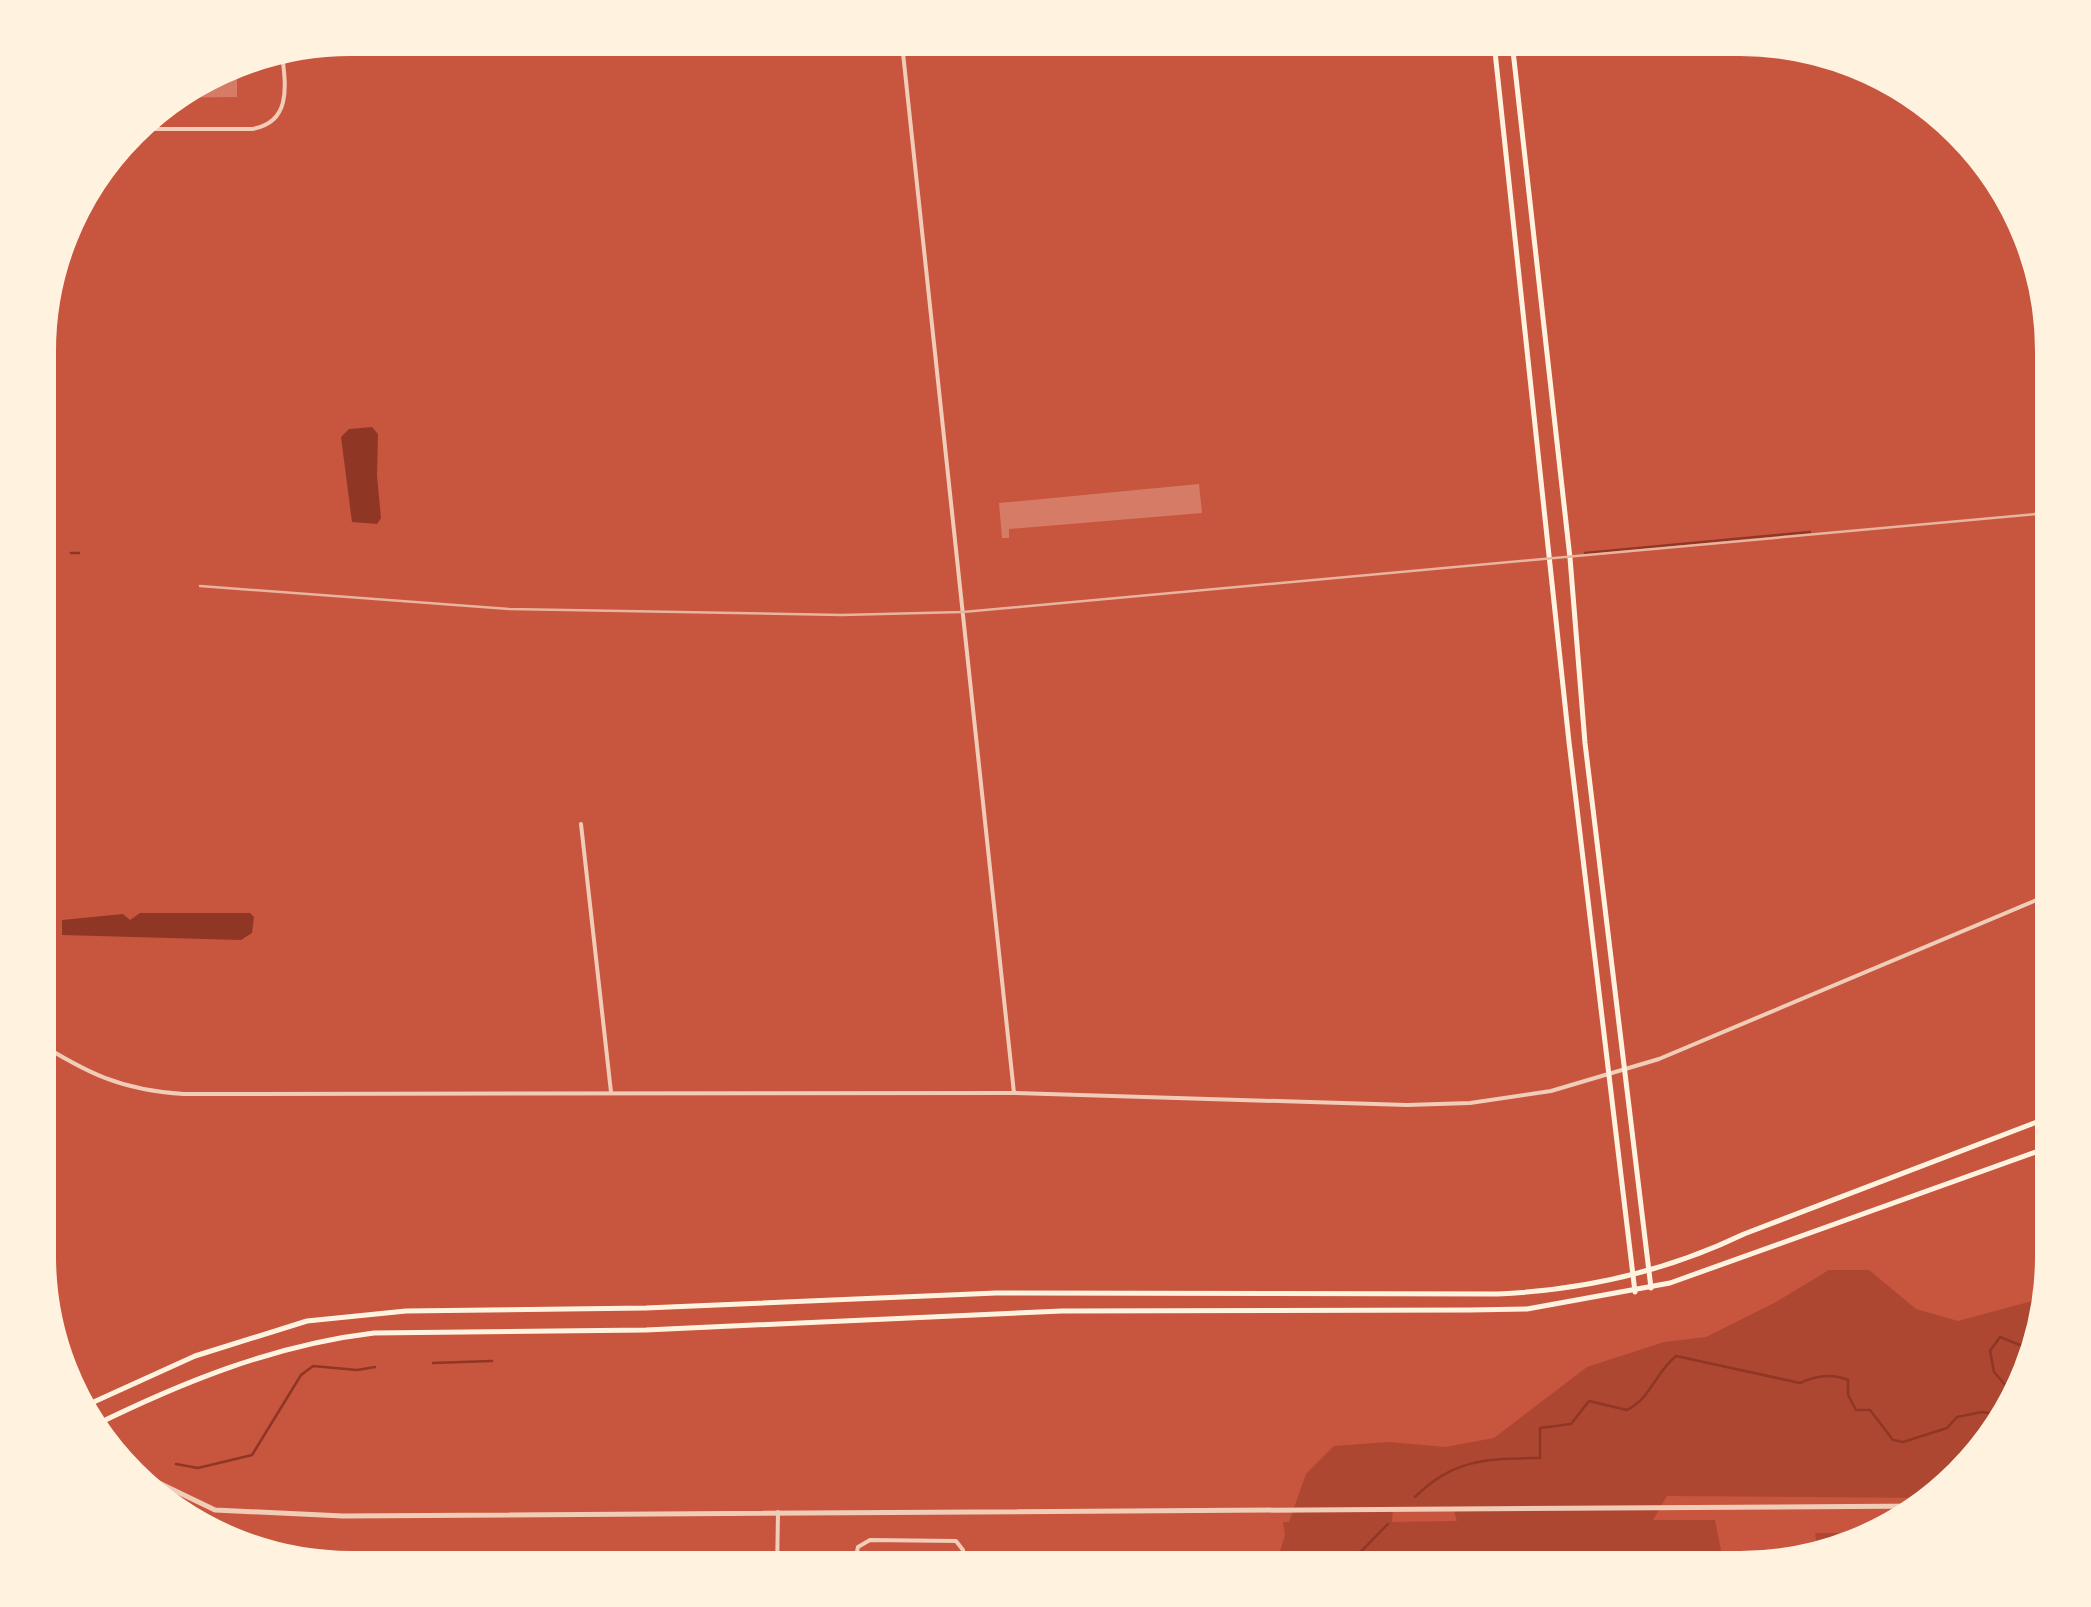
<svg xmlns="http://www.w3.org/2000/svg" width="2091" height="1607" viewBox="0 0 2091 1607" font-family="'Work Sans',sans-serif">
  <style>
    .green { fill: #ae4732; fill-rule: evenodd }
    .water { fill: #8f3625 }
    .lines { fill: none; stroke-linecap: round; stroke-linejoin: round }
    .stream { stroke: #8f3625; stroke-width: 2.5 }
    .building { fill: #d67c66 }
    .minor { stroke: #f1ccb7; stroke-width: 4 }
    .tertiary { stroke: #f1ccb7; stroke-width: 5 }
    .secondary { stroke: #fff3e0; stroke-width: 5 }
    .rail { stroke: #e9b49f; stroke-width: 2.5 }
    .rim { fill: none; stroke: #fff3e0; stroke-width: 12 }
  </style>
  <rect width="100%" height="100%" fill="#c8553d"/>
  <g class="green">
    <path d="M 1829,1270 L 1869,1270 L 1916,1309 L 1958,1321 L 2054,1295 L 2034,1378 L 1979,1466 L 1934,1498 L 1667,1496 L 1653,1520 L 1715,1520 L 1722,1555 L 1673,1574 L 1273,1574 L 1285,1535 L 1283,1522 L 1289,1522 L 1306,1474 L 1334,1446 L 1389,1442 L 1445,1447 L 1494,1438 L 1587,1367 L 1664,1342 L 1706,1337 L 1776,1302 ZM 1393,1509 L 1454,1511 L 1457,1521 L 1392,1522 Z"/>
    <path d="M 1815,1533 L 1886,1533 L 1862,1550 L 1819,1559 Z"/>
  </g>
  <g class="water">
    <path d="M 372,427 L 378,434 L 377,476 L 381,518 L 377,524 L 352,522 L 341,437 L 349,429 Z"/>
    <path d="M 140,913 L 250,913 L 254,917 L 252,933 L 241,940 L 62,935 L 62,920 L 123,914 L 130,920 Z"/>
  </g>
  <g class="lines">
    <g class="stream">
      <path d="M 71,553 L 79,553"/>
      <path d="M 1585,553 L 1810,532"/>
      <path d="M 433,1363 L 492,1361"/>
      <path d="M 176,1464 L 198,1468 L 252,1455 L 301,1375 L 313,1366 L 357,1370 L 375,1367"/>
      <path d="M 1415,1497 C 1454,1458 1488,1459 1540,1458 L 1540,1428 L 1571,1424 L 1589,1401 L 1627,1410 C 1652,1397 1654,1374 1676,1356 L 1800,1383 C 1815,1376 1832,1373 1848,1380 L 1848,1395 L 1856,1410 L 1870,1410 L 1893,1440 L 1903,1442 L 1947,1428 L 1957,1417 L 1982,1412 L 2002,1415 L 2013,1394 L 1994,1372 L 1990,1351 L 2000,1337 L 2040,1353"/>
      <path d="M 1339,1574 L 1388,1524"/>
    </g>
  </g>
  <g class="building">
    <path d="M 211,71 L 237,71 L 237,97 L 165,98 Z"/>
    <path d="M 1199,484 L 1202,513 L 1009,529 L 1009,538 L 1002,538 L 999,503 Z"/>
  </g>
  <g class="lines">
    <g class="minor">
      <path d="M 915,33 L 906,42 L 903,53 L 1014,1093"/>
      <path d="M 127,129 L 252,129 C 296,122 284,77 281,44"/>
      <path d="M 581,824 L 611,1092"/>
      <path d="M 34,1040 C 87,1073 120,1090 184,1094 L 1014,1093 L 1407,1105 L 1470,1103 L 1551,1091 L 1659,1059 L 2058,891"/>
      <path d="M 34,1088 L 53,1052"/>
      <path d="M 777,1574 L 778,1512"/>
      <path d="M 852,1574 L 858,1547 L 870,1540 L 956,1541 L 963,1550 L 967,1574"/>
    </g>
    <path class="tertiary" d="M 94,1433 L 132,1470 L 215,1510 L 343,1516 L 1924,1506"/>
    <g class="secondary">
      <path d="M 1493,33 L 1569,742 L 1635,1292"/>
      <path d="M 1511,33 L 1570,558 L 1585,743 L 1651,1288"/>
      <path d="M 76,1410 L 195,1356 L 307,1321 L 406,1311 L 646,1308 L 996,1293 L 1498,1294 C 1585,1290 1665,1272 1744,1234 L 2058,1114"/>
      <path d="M 89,1428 C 180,1383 273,1345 374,1333 L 646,1330 L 1062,1311 L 1470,1310 L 1527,1309 L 1670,1283 L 2058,1144"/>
    </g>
    <path class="rail" d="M 200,586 L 509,609 L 842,615 L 963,612 L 2058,512"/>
  </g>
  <path d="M0 0H2091V1607H0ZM351 50H1740A301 301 0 0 1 2041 351V1256A301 301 0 0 1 1740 1557H351A301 301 0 0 1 50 1256V351A301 301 0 0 1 351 50Z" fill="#fff3e0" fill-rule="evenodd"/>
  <path class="rim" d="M351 50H1740A301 301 0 0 1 2041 351V1256A301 301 0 0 1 1740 1557H351A301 301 0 0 1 50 1256V351A301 301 0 0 1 351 50Z"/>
</svg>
